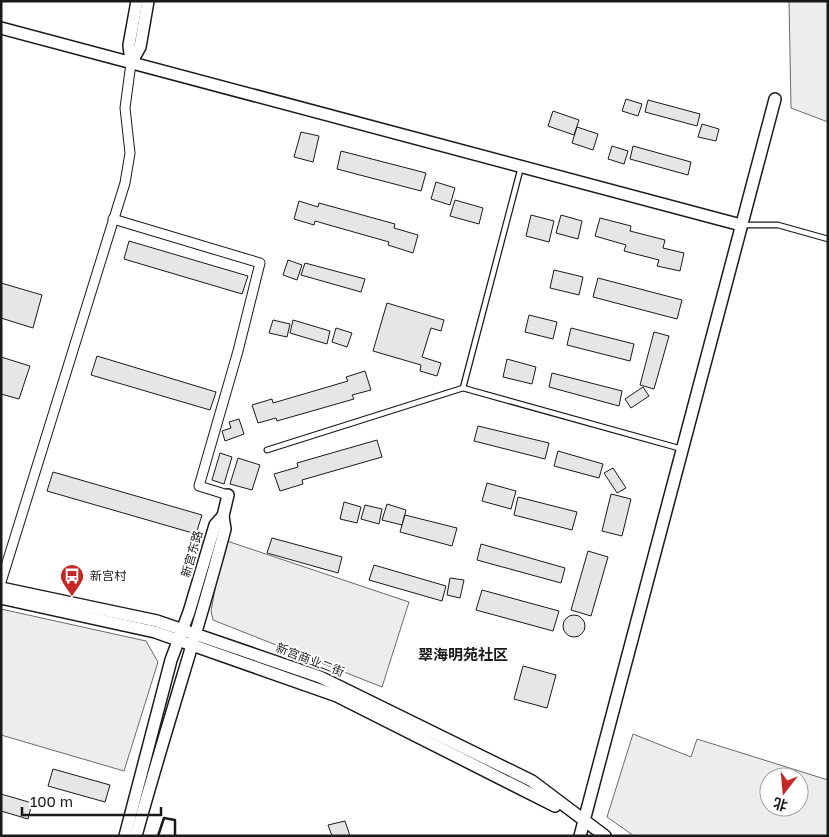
<svg xmlns="http://www.w3.org/2000/svg" width="829" height="837" viewBox="0 0 829 837" font-family="'Golos Text','Noto Sans SC',sans-serif">
  <style>
    .built { fill: #ededed; stroke: #6a6a6a; fill-rule: evenodd }
    .building { fill: #e6e6e6; stroke: #1a1a1a }
    .lines { fill: none; stroke-linecap: round; stroke-linejoin: round }
    .lane-casing { stroke: #1a1a1a; stroke-width: 7 }
    .street-casing { stroke: #1a1a1a; stroke-width: 11 }
    .secondary-casing { stroke: #1a1a1a; stroke-width: 14 }
    .lane { stroke: #fff; stroke-width: 4.5 }
    .street { stroke: #fff; stroke-width: 9 }
    .secondary { stroke: #fff; stroke-width: 11 }
    .wall { stroke: #1a1a1a; stroke-width: 2.5 }
    .labels { text-anchor: middle; stroke-width: 4; stroke-linejoin: round; paint-order: stroke }
    .street-label { font-size: 12px; fill: #1a1a1a; stroke: #fff }
    .poi-label { font-size: 12px; fill: #1a1a1a; stroke: #fff; text-anchor: start }
    .quarter-label { font-size: 15px; font-weight: bold; fill: #1a1a1a; stroke: #fff }
  </style>
  <rect width="100%" height="100%" fill="#fff"/>
  <g class="built">
    <path d="M 789,1 L 828,1 L 828,122 L 791,108 Z"/>
    <path d="M 224,540 L 409,602 L 382,687 L 213,620 L 211,611 Z"/>
    <path d="M 1,609 L 146,641 L 158,662 L 124,771 L 1,735 Z"/>
    <path d="M 633,734 L 691,757 L 697,739 L 828,780 L 828,836 L 634,836 L 607,817 ZM 769,777 L 799,777 L 799,807 L 769,807 Z"/>
  </g>
  <g class="building">
    <path d="M 626,99 L 642,104 L 638,116 L 622,111 Z"/>
    <path d="M 648,100 L 700,114 L 697,126 L 645,112 Z"/>
    <path d="M 553,111 L 579,120 L 574,135 L 548,126 Z"/>
    <path d="M 702,124 L 719,129 L 716,141 L 698,137 Z"/>
    <path d="M 577,127 L 598,134 L 593,150 L 572,143 Z"/>
    <path d="M 301,132 L 319,136 L 313,162 L 294,157 Z"/>
    <path d="M 612,146 L 628,151 L 624,164 L 608,159 Z"/>
    <path d="M 633,146 L 691,162 L 688,175 L 630,159 Z"/>
    <path d="M 341,151 L 426,173 L 421,191 L 337,169 Z"/>
    <path d="M 436,182 L 455,188 L 450,205 L 431,199 Z"/>
    <path d="M 455,200 L 483,208 L 479,224 L 450,216 Z"/>
    <path d="M 299,201 L 318,207 L 319,203 L 395,224 L 394,228 L 418,235 L 413,253 L 388,245 L 389,242 L 315,221 L 314,225 L 294,219 Z"/>
    <path d="M 531,215 L 554,221 L 549,242 L 526,236 Z"/>
    <path d="M 561,215 L 582,221 L 578,239 L 556,233 Z"/>
    <path d="M 600,218 L 631,226 L 630,231 L 665,240 L 663,248 L 684,253 L 680,271 L 657,266 L 659,260 L 624,251 L 626,245 L 595,236 Z"/>
    <path d="M 129,241 L 248,276 L 242,294 L 124,259 Z"/>
    <path d="M 288,260 L 302,265 L 297,280 L 283,275 Z"/>
    <path d="M 305,263 L 365,279 L 361,292 L 301,275 Z"/>
    <path d="M 554,270 L 583,277 L 579,295 L 550,288 Z"/>
    <path d="M 598,278 L 682,300 L 677,319 L 593,297 Z"/>
    <path d="M 1,283 L 42,295 L 33,328 L 1,318 Z"/>
    <path d="M 387,303 L 444,320 L 441,331 L 431,328 L 422,357 L 441,363 L 437,376 L 420,371 L 421,365 L 373,351 Z"/>
    <path d="M 529,315 L 557,322 L 553,339 L 525,332 Z"/>
    <path d="M 273,320 L 290,324 L 287,337 L 269,333 Z"/>
    <path d="M 293,320 L 330,331 L 327,344 L 290,333 Z"/>
    <path d="M 336,328 L 352,333 L 347,347 L 332,342 Z"/>
    <path d="M 571,328 L 634,344 L 630,361 L 567,345 Z"/>
    <path d="M 654,332 L 669,336 L 654,389 L 640,385 Z"/>
    <path d="M 97,356 L 216,392 L 210,410 L 91,375 Z"/>
    <path d="M 1,357 L 30,366 L 19,399 L 1,394 Z"/>
    <path d="M 507,359 L 536,367 L 532,384 L 503,377 Z"/>
    <path d="M 365,371 L 371,390 L 352,395 L 354,399 L 277,421 L 276,418 L 258,423 L 252,405 L 272,399 L 273,403 L 348,381 L 346,377 Z"/>
    <path d="M 552,373 L 622,391 L 619,406 L 549,387 Z"/>
    <path d="M 643,387 L 649,396 L 631,408 L 625,399 Z"/>
    <path d="M 239,419 L 244,434 L 225,441 L 222,431 L 231,428 L 229,422 Z"/>
    <path d="M 478,426 L 549,443 L 545,459 L 474,441 Z"/>
    <path d="M 377,440 L 382,457 L 302,480 L 303,484 L 280,491 L 274,474 L 298,467 L 297,463 Z"/>
    <path d="M 558,451 L 603,464 L 599,478 L 554,466 Z"/>
    <path d="M 220,453 L 232,457 L 224,484 L 212,480 Z"/>
    <path d="M 238,458 L 260,465 L 252,490 L 230,484 Z"/>
    <path d="M 613,468 L 626,488 L 617,493 L 604,473 Z"/>
    <path d="M 53,472 L 202,515 L 196,534 L 47,491 Z"/>
    <path d="M 487,483 L 516,491 L 511,509 L 482,501 Z"/>
    <path d="M 611,494 L 631,499 L 622,536 L 602,531 Z"/>
    <path d="M 518,497 L 577,512 L 572,530 L 514,515 Z"/>
    <path d="M 344,502 L 361,507 L 357,523 L 340,519 Z"/>
    <path d="M 387,504 L 406,510 L 402,525 L 382,520 Z"/>
    <path d="M 365,505 L 382,509 L 379,524 L 361,519 Z"/>
    <path d="M 405,515 L 457,528 L 452,546 L 400,532 Z"/>
    <path d="M 272,538 L 342,557 L 338,573 L 267,553 Z"/>
    <path d="M 481,544 L 565,568 L 561,583 L 477,560 Z"/>
    <path d="M 588,551 L 608,557 L 591,616 L 571,610 Z"/>
    <path d="M 374,565 L 446,586 L 442,601 L 369,580 Z"/>
    <path d="M 450,578 L 464,580 L 460,598 L 447,595 Z"/>
    <path d="M 482,590 L 559,611 L 553,631 L 476,610 Z"/>
    <circle cx="574" cy="626" r="11"/>
    <path d="M 523,666 L 556,675 L 547,708 L 514,699 Z"/>
    <path d="M 53,769 L 110,785 L 105,802 L 48,786 Z"/>
    <path d="M 1,794 L 32,803 L 28,819 L 1,811 Z"/>
    <path d="M 345,821 L 350,836 L 332,836 L 328,825 Z"/>
  </g>
  <g class="lines">
    <g class="lane-casing">
      <g id="lane">
        <path d="M 744,225 L 778,225 L 828,239"/>
        <path d="M 463,388 L 682,449"/>
        <path d="M 267,450 L 463,388 L 521,167"/>
      </g>
    </g>
    <g class="street-casing">
      <g id="street">
        <path d="M 113,219 L 260,263 L 238,351 L 199,486 L 228,495"/>
        <path d="M 1,582 L 125,183 L 130,153 L 125,108 L 131,63"/>
      </g>
    </g>
    <g class="secondary-casing">
      <g id="secondary">
        <path d="M 1,28 L 741,225"/>
        <path d="M 131,63 L 140,47 L 148,1"/>
        <path d="M 131,63 L 129,45 L 137,1"/>
        <path d="M 1,588 L 157,621 L 320,677 L 532,781 L 605,836"/>
        <path d="M 1,598 L 155,632 L 337,696 L 555,806"/>
        <path d="M 125,836 L 171,660 L 189,612 L 215,525 L 223,516"/>
        <path d="M 136,836 C 164,733 198,632 225,529 L 223,516 L 228,495"/>
        <path d="M 580,836 L 775,99"/>
      </g>
    </g>
    <use href="#lane" class="lane"/>
    <use href="#street" class="street"/>
    <use href="#secondary" class="secondary"/>
    <path class="wall" d="M 158,836 L 164,818 L 175,820 L 175,836"/>
  </g>
  <defs>
    <g id="bus-pin" transform="scale(1.25)"><path d="M0 17L-7.5 6A9.5 9.5 0 1 1 7.5 6Z" fill="#c62828" stroke="#fff"/><path d="M-5-6H5V4H4V6H2V4H-2V6H-4V4H-5ZM-3.5-4V0h7V-4ZM-3.5 1.2v1.5H-2V1.2ZM2 1.2v1.5H3.5V1.2Z" fill="#fff"/></g>
  </defs>
  <g fill-rule="evenodd">
    <use href="#bus-pin" x="72" y="576"/>
  </g>
  <g class="labels">
    <g class="street-label">
      <text transform="translate(192 554) rotate(-74)" y="4">新宫东路</text>
      <text transform="translate(310 660) rotate(21)" y="4">新宫商业二街</text>
    </g>
    <g class="poi-label">
      <text x="90" y="580">新宫村</text>
    </g>
    <g class="quarter-label">
      <text x="463" y="660">翠海明苑社区</text>
    </g>
  </g>
  <rect width="829" height="837" fill="none" stroke="#1a1a1a" stroke-width="5"/>
  <g transform="translate(784 792) rotate(196)"><circle r="24" fill="#ffffff" stroke="#a3a3a3"/>
  <path d="M0-4L9 19L0 12L-9 19Z" fill="#c62828"/>
  <text y="-8" font-size="14" font-weight="bold" text-anchor="middle" fill="#1a1a1a">北</text>
  </g>
  <path d="M22 807v8h139v-8" fill="none" stroke="#1a1a1a" stroke-width="2.5"/>
  <text x="30" y="807" font-size="15" fill="#1a1a1a" stroke="#ffffff" stroke-width="4" paint-order="stroke">100 m</text>
</svg>
